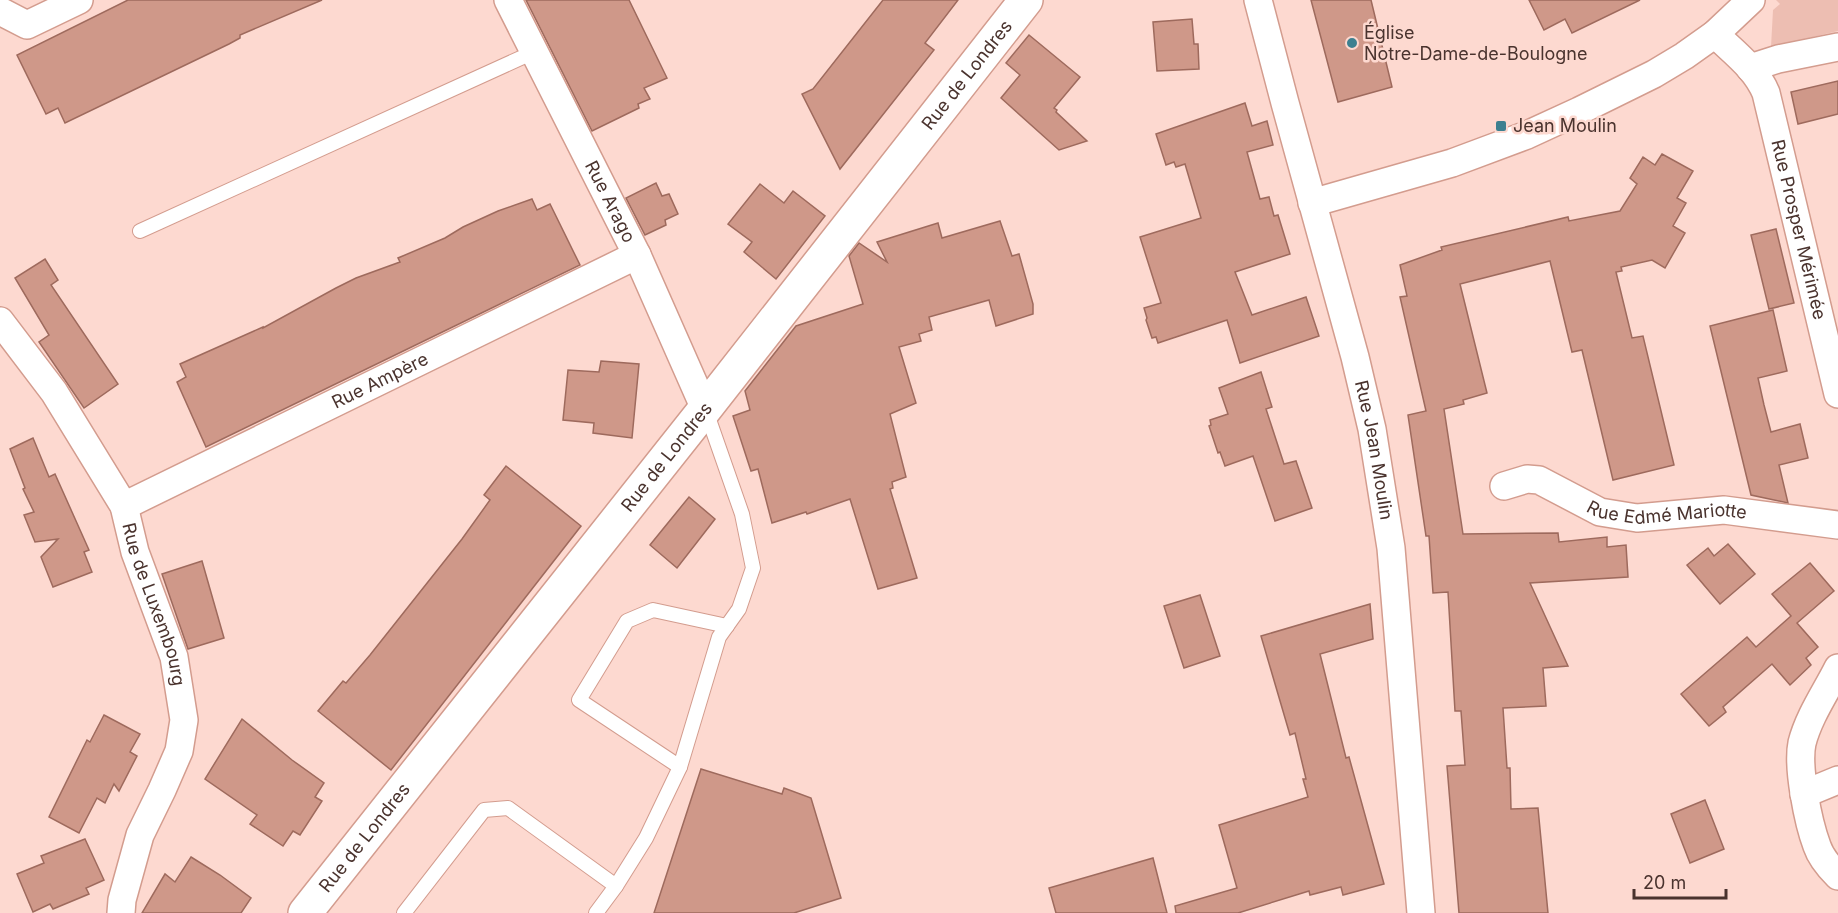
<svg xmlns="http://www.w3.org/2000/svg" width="1838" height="913" viewBox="0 0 1838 913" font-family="Inter,sans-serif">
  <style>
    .green { fill: #edbeb2 }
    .building { fill: #cf9889; stroke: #9e6a5d; stroke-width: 1.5 }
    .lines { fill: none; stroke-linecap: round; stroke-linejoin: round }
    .lane-casing { stroke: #d39c8e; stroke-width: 16 }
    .street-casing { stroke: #d39c8e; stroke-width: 30 }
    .secondary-casing { stroke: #d39c8e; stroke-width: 36 }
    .lane { stroke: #fff; stroke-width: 14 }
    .street { stroke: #fff; stroke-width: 27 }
    .secondary { stroke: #fff; stroke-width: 33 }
    .poi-dot { fill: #3d8090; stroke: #fdd9d0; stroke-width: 2 }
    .labels { text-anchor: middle; stroke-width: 5; stroke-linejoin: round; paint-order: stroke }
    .poi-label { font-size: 18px; fill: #4a332e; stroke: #fdd9d0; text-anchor: start }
    .street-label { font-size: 18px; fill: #4a332e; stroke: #fdd9d0 }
  </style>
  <rect width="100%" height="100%" fill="#fdd9d0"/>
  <path class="green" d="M 1776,0 L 1838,0 L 1838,31 L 1771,47 L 1773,10 L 1780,4 Z"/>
  <g class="building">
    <path d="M 128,0 L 322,0 L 240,35 L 240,38 L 229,44 L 65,123 L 58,108 L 46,114 L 17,55 Z"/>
    <path d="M 526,0 L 629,0 L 667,78 L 644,88 L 650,99 L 638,104 L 639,108 L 592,131 Z"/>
    <path d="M 883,0 L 958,0 L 925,43 L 934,50 L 840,169 L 802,94 L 813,89 Z"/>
    <path d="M 1311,0 L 1371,0 L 1392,87 L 1338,102 Z"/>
    <path d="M 1529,0 L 1640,0 L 1572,33 L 1565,19 L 1544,30 Z"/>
    <path d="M 1192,19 L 1194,44 L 1198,44 L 1199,69 L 1157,71 L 1153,22 Z"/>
    <path d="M 1029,35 L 1080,77 L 1054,108 L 1057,110 L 1056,112 L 1087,141 L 1059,150 L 1001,98 L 1020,75 L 1006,63 Z"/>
    <path d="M 1838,81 L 1838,114 L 1798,124 L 1791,92 Z"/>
    <path d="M 1245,103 L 1252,126 L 1267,121 L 1273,145 L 1247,152 L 1260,199 L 1269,197 L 1274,216 L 1278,215 L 1290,254 L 1235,272 L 1252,315 L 1306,297 L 1319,336 L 1240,363 L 1227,320 L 1158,343 L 1156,337 L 1152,338 L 1146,320 L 1147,318 L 1144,308 L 1161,303 L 1140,237 L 1201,218 L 1185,164 L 1176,167 L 1174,162 L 1166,165 L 1156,134 Z"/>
    <path d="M 1662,154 L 1693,171 L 1677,198 L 1686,203 L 1673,226 L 1685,233 L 1665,268 L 1652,260 L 1621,267 L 1622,271 L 1616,272 L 1632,338 L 1643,336 L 1674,465 L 1613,480 L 1582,350 L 1572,352 L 1550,261 L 1460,284 L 1487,393 L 1463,400 L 1464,404 L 1444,409 L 1463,534 L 1558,533 L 1559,542 L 1607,537 L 1607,547 L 1626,545 L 1628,577 L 1530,583 L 1568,666 L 1543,668 L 1546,706 L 1503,708 L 1507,768 L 1510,768 L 1511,809 L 1538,808 L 1548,913 L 1459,913 L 1447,766 L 1465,765 L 1461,711 L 1455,711 L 1448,592 L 1433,593 L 1429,536 L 1426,536 L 1408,415 L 1426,411 L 1400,297 L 1407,296 L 1400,265 L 1442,250 L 1441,247 L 1568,217 L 1569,221 L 1620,211 L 1637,184 L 1630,178 L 1643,157 L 1655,165 Z"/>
    <path d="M 656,183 L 662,196 L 669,194 L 678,214 L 665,220 L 666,225 L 645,235 L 626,198 Z"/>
    <path d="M 760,184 L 784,203 L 793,191 L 825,216 L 776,279 L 744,252 L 752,242 L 728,224 Z"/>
    <path d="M 532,199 L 537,210 L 550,204 L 580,265 L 206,447 L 177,382 L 186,377 L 180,364 L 263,327 L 263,328 L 336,288 L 356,278 L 400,262 L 398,258 L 445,238 L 463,227 L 498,211 Z"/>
    <path d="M 1000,221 L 1012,256 L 1019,254 L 1033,304 L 1033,314 L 996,326 L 989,300 L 929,317 L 932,330 L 919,334 L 921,341 L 899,347 L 916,403 L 890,414 L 906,477 L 892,482 L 893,488 L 890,489 L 917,578 L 878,589 L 850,499 L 807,514 L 806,512 L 772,523 L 758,469 L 751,471 L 733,416 L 750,410 L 745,391 L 796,326 L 863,304 L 849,256 L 859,243 L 887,262 L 877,242 L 938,223 L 942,238 Z"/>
    <path d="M 1776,229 L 1794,303 L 1769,309 L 1751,235 Z"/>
    <path d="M 45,259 L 58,280 L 51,285 L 118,384 L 84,408 L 39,342 L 49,335 L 15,278 Z"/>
    <path d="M 1773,310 L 1787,371 L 1758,378 L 1764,405 L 1771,432 L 1800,424 L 1808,458 L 1779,465 L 1788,503 L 1751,495 L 1710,326 Z"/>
    <path d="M 601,361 L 639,364 L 632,438 L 593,433 L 594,423 L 563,420 L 568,370 L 599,372 Z"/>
    <path d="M 1261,372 L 1272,407 L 1266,409 L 1284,464 L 1296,461 L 1312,508 L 1275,521 L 1253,456 L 1225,466 L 1220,452 L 1218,453 L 1209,426 L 1211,425 L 1210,420 L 1228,414 L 1219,388 Z"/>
    <path d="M 33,438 L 49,477 L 55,474 L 89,550 L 84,552 L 92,572 L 53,587 L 41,557 L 58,539 L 35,542 L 24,515 L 34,512 L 23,489 L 25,488 L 10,449 Z"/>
    <path d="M 506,466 L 581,526 L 391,770 L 318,711 L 343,681 L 346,683 L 370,655 L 462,539 L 490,500 L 484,495 Z"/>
    <path d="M 689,497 L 715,519 L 677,568 L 650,545 Z"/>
    <path d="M 1728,544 L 1755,574 L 1720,604 L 1687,565 L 1708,548 L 1714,556 Z"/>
    <path d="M 202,561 L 224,638 L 188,649 L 162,574 Z"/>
    <path d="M 1810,563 L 1834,591 L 1797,623 L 1818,647 L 1806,658 L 1811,665 L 1790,685 L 1772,664 L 1723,707 L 1726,712 L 1709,726 L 1681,694 L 1747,637 L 1756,647 L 1791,616 L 1772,594 Z"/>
    <path d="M 1200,595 L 1220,656 L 1184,668 L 1164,606 Z"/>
    <path d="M 1370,604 L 1373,639 L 1320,654 L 1346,758 L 1349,757 L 1384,884 L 1343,895 L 1341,887 L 1310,895 L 1309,891 L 1238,913 L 1176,913 L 1175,906 L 1237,888 L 1219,825 L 1308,797 L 1303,779 L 1306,779 L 1295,733 L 1290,735 L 1261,636 Z"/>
    <path d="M 104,715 L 140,734 L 130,752 L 137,756 L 119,791 L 114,784 L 105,803 L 97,798 L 79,833 L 49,817 L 87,740 L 90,742 Z"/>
    <path d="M 242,719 L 292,760 L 324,783 L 315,797 L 322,801 L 300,835 L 293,831 L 283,846 L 250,824 L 257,815 L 205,779 Z"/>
    <path d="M 701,769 L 782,794 L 784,788 L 811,798 L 841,898 L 794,913 L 654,913 Z"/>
    <path d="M 1705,800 L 1724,849 L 1690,863 L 1671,814 Z"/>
    <path d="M 85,839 L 104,880 L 86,888 L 89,894 L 53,909 L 50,904 L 33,912 L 17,874 L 44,863 L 41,856 Z"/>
    <path d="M 191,857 L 220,875 L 251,898 L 241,913 L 142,913 L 165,874 L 175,882 Z"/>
    <path d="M 1153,858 L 1167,913 L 1056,913 L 1049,888 Z"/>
  </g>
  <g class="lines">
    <g class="lane-casing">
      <g id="lane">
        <path d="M 140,231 L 534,52"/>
        <path d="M 680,767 L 579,700 L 627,621 L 653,610 L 727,626"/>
        <path d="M 404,913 L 484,810 L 508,808 L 616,886"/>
        <path d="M 596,913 L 616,886 L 646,838 L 680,767 L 719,637 L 739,609 L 753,568 L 742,514 L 706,411"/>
      </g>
    </g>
    <g class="street-casing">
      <g id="street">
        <path id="s1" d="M 508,0 L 637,255 L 705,409"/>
        <path id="s2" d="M 1258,0 L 1285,103 L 1355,357 L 1372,429 L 1391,548 L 1421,913"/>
        <path d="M 0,11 L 27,25 L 79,0"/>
        <path id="s3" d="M 1715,34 C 1733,52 1756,68 1766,93 L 1838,394"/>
        <path d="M 1750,68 L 1778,59 L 1838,47"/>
        <path d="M 1312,203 L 1452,163 L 1527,135 L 1579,111 L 1654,74 L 1684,56 L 1715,34 L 1751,0"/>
        <path id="s4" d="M 0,321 L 54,392 L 124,506 L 135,552 L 174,657 L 184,720 L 179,751 L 162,790 L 140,835 L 122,900 L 121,913"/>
        <path id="s5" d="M 1504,486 L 1527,479 L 1539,480 L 1600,512 L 1637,518 L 1724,510 L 1838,525"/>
        <path id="s6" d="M 124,506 L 637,255"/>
        <path d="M 1838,668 C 1826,692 1809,716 1802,743 C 1797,767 1808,822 1817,846 C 1821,858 1829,867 1838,876"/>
        <path d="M 1804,794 L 1838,780"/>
      </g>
    </g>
    <g class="secondary-casing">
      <g id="secondary">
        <path id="s7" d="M 305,913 L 705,409 L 1026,0"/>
      </g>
    </g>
    <use href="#lane" class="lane"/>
    <use href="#street" class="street"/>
    <use href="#secondary" class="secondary"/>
  </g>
  <g class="poi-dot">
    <circle cx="1352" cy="43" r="6"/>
    <rect x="1495" y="120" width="12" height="12" rx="3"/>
  </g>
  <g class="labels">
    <g class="poi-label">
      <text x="1364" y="39">Église<tspan x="1364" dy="21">Notre-Dame-de-Boulogne</tspan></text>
      <text x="1513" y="132">Jean Moulin</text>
    </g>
    <g class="street-label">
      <text dy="6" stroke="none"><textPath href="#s7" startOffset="1068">Rue de Londres</textPath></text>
      <text dy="6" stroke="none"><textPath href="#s1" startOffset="226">Rue Arago</textPath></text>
      <text dy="6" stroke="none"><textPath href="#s3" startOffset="219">Rue Prosper Mérimée</textPath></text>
      <text dy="6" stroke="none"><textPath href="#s6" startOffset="285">Rue Ampère</textPath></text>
      <text dy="6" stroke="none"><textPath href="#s2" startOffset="465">Rue Jean Moulin</textPath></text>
      <text dy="6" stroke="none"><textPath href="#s7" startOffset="582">Rue de Londres</textPath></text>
      <text dy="6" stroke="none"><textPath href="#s5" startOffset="172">Rue Edmé Mariotte</textPath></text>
      <text dy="6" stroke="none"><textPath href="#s4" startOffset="326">Rue de Luxembourg</textPath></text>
      <text dy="6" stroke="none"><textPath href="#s7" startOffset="96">Rue de Londres</textPath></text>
    </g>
  </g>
  <path d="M1634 889v9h92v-9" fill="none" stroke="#4a332e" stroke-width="3"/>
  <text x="1643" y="889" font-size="18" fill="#4a332e" stroke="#fdd9d0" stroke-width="4.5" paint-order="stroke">20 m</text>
</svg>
